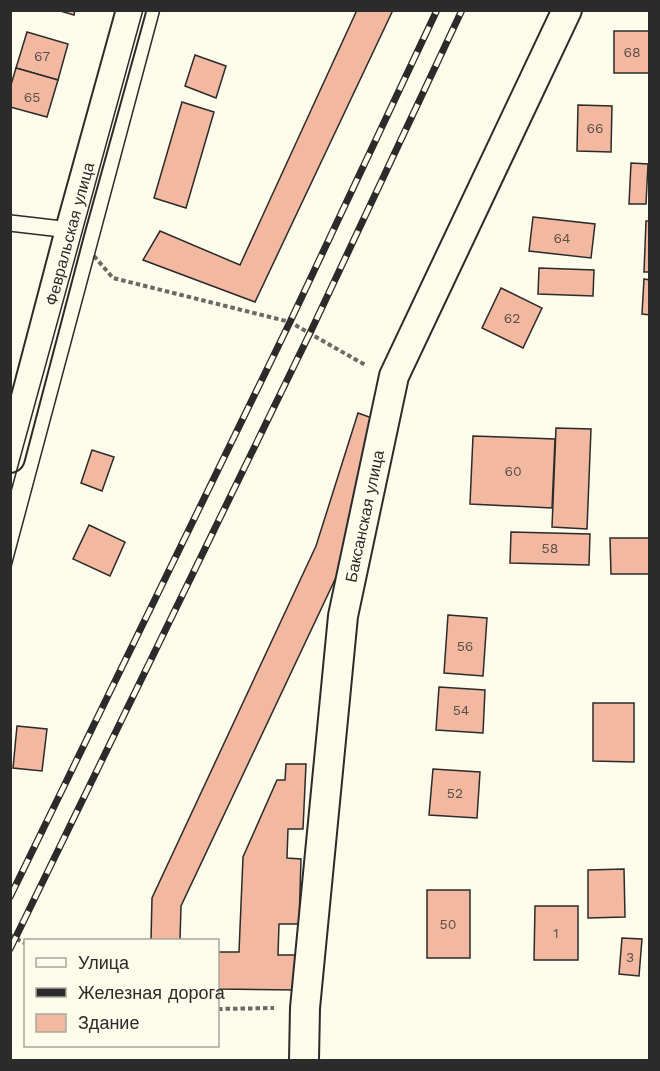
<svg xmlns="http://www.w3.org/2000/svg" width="660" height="1071" viewBox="0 0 660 1071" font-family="'Work Sans',sans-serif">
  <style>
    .building { fill: #f2b8a0; stroke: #2b2b2b; stroke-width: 1.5 }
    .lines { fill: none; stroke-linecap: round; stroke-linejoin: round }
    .lane-casing { stroke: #2b2b2b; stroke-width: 18 }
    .street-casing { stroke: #2b2b2b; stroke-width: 32 }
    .path { stroke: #6a6964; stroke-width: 4; stroke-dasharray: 4.5 3; stroke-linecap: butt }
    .lane { stroke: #fdfbea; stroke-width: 15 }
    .street { stroke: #fdfbea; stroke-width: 28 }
    .tram { stroke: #2b2b2b; stroke-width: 1.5 }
    .rail-casing { stroke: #2b2b2b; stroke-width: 7 }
    .rail { stroke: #fdfbea; stroke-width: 4.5; stroke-dasharray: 14; stroke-linecap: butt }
    .labels { text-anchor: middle; stroke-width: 4.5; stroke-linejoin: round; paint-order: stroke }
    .number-label { font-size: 14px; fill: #5d4e48 }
    .street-label { font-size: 16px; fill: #2b2b2b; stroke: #fdfbea }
  </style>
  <rect width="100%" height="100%" fill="#fdfbea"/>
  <g class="building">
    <path d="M 57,10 L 75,10 L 74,15 Z"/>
    <path d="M 357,10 L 393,10 L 255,302 L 143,260 L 160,231 L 240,265 Z"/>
    <rect x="614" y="31" width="36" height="42"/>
    <path d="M 27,32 L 68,44 L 58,80 L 16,68 Z"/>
    <path d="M 195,55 L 226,66 L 216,98 L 185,86 Z"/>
    <path d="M 16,68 L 58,80 L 47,117 L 10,107 L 10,88 Z"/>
    <path d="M 182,102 L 214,112 L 186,208 L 154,198 Z"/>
    <path d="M 578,105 L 612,106 L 611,152 L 577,151 Z"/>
    <path d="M 631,163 L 648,164 L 646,204 L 629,204 Z"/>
    <path d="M 533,217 L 595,224 L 591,258 L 529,251 Z"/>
    <path d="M 646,221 L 650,221 L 650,272 L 644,272 Z"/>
    <path d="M 539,268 L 594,270 L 593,296 L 538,294 Z"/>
    <path d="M 644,279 L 650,280 L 650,315 L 642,314 Z"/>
    <path d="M 501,288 L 542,308 L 523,348 L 482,328 Z"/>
    <path d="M 358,413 L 372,418 L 347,554 L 181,906 L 180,940 L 151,940 L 152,898 L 316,546 Z"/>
    <path d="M 556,428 L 591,429 L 587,529 L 552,527 Z"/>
    <path d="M 473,436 L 555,439 L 552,508 L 470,504 Z"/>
    <path d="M 92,450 L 114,457 L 102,491 L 81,483 Z"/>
    <path d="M 89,525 L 125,542 L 110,576 L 73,559 Z"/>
    <path d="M 511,532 L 590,534 L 589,565 L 510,563 Z"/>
    <path d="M 610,538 L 650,538 L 650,574 L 611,574 Z"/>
    <path d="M 448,615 L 487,618 L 483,676 L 444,673 Z"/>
    <path d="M 439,687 L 485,690 L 483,733 L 436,730 Z"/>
    <path d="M 593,703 L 634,703 L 634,762 L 593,761 Z"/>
    <path d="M 17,726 L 47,729 L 42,771 L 13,768 Z"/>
    <path d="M 286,764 L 306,764 L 303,829 L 288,829 L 287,858 L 301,859 L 299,924 L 279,924 L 278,955 L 298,955 L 297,990 L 218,989 L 218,952 L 239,952 L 243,857 L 277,780 L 285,780 Z"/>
    <path d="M 433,769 L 480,772 L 477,818 L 429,815 Z"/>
    <path d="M 624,869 L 625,917 L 588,918 L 588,870 Z"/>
    <rect x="427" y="890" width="43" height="68"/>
    <path d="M 535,906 L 578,906 L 578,960 L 534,960 Z"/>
    <path d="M 622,938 L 642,939 L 639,976 L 619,974 Z"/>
  </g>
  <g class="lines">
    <g class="lane-casing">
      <path id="lane" d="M 10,223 L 70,230"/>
    </g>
    <g class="street-casing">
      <g id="street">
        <path id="s1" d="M 10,458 L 70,230 L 131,10"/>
        <path id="s2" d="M 304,1060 L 305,1008 L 343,616 L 394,376 L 567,10"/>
      </g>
    </g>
    <g class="path">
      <path d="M 94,256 L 113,278 L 290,322 L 358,361 L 366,365"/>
      <path d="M 10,935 L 26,944"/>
      <path d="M 218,1009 L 274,1008"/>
    </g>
    <use href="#lane" class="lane"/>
    <use href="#street" class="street"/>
    <g class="tram">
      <path d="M 10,495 L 143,10"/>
      <path d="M 10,571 L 160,10"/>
    </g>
    <g class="rail-casing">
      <g id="rail">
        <path d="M 10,897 L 290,322 L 437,10"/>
        <path d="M 10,949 L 310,333 L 462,10"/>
      </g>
    </g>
    <use href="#rail" class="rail"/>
  </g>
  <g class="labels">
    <g class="number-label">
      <text x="632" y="57">68</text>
      <text x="42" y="61">67</text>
      <text x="32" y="102">65</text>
      <text x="595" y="133">66</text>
      <text x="562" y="243">64</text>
      <text x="512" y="323">62</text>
      <text x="513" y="476">60</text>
      <text x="550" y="553">58</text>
      <text x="465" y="651">56</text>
      <text x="461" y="715">54</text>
      <text x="455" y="798">52</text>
      <text x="448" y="929">50</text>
      <text x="556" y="938">1</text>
      <text x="630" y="962">3</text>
    </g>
    <g class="street-label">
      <text dy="6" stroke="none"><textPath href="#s1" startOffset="232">Февральская улица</textPath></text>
      <text dy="6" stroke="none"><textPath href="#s2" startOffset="548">Баксанская улица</textPath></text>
    </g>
  </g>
  <rect width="660" height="1071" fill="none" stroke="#2b2b2b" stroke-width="24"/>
  <rect x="24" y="939" width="195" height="108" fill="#fdfbea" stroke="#a9a89e" stroke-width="1.5"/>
  <rect x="36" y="958" width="30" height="9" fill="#fdfbea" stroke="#a9a89e" stroke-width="1.5"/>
  <text x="78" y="969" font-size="18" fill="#2b2b2b">Улица</text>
  <rect x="36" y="988" width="30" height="9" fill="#2b2b2b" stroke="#a9a89e" stroke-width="1.5"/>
  <text x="78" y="999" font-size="18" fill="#2b2b2b">Железная дорога</text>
  <rect x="36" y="1014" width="30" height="18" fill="#f2b8a0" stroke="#a9a89e" stroke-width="1.5"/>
  <text x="78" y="1029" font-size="18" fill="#2b2b2b">Здание</text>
</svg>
